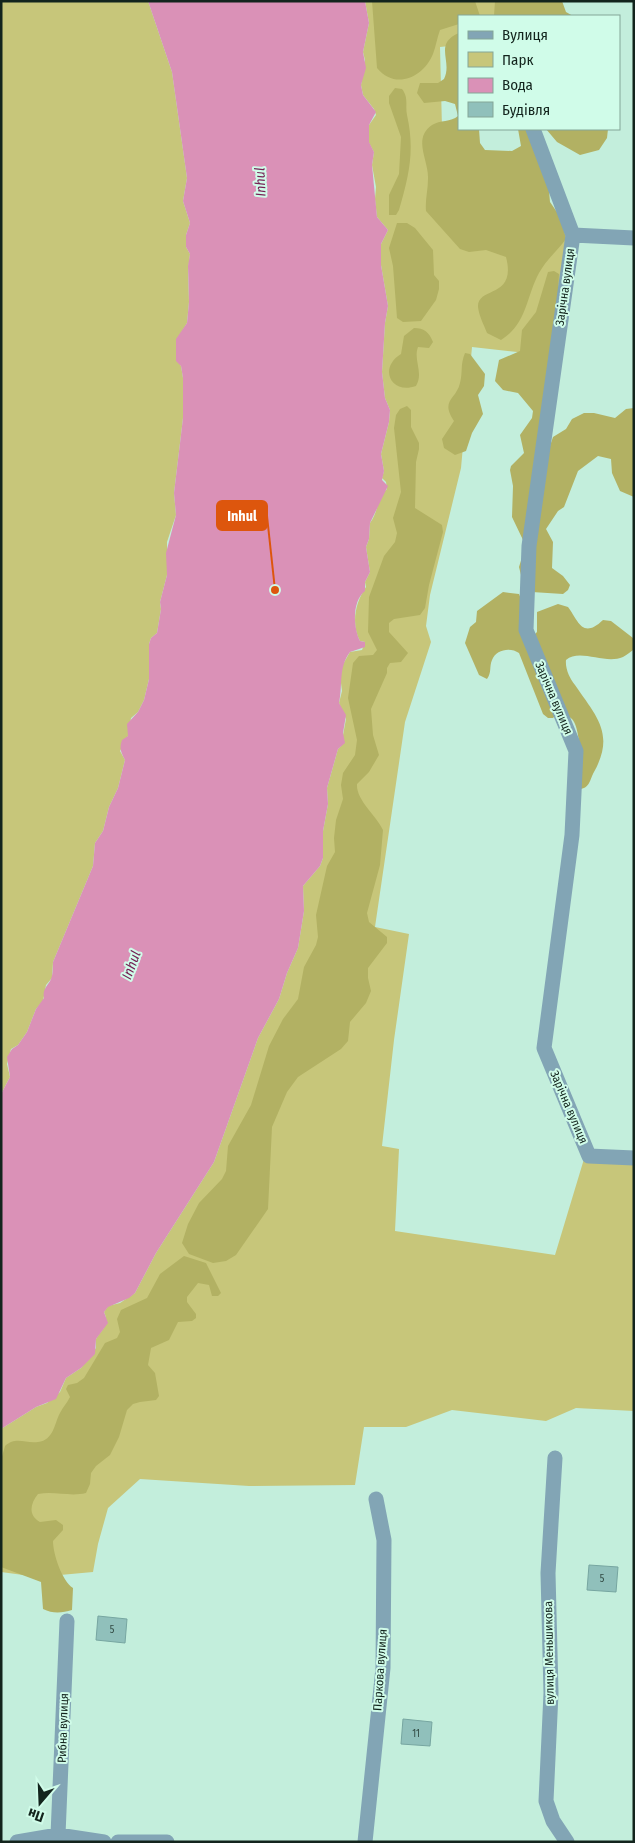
<svg xmlns="http://www.w3.org/2000/svg" width="635" height="1843" viewBox="0 0 635 1843" font-family="'Fira Sans Condensed',sans-serif">
<rect width="100%" height="100%" fill="#c3eedc"/>
<path fill="#c7c67a" d="M1 1H148L172 72 187 178 183 201 190 223 186 235V247L190 254 188 270 189 302 187 323 181 333 176 357 181 366 183 378V418L174 493 176 515 167 542V575L160 602 161 609 157 633 151 638 149 644V679L144 700 138 712 131 718 128 736 120 751 125 760 118 788 109 807 103 831 95 843 93 866 53 962 52 978 46 985 43 1001 36 1009 27 1032 18 1045 11 1049 7 1064 10 1077 1 1094Z
M365 1H534L535 16H459V45L440 47 444 210 576 231 554 356 472 347 461 468 430 595 426 626 431 642 405 722 375 927 409 934 394 1040 382 1146 399 1149 395 1231 555 1255 584 1159 634 1163V1411L576 1408 546 1421 452 1410 406 1427H364L355 1485 249 1486 140 1479 108 1508 98 1544 93 1572 38 1577 1 1572V1429L36 1407 47 1403 60 1392 66 1378 81 1368 96 1348V1339C102 1329 110 1325 104 1312L108 1306 120 1303 135 1293 156 1253 214 1162 258 1038 279 999 287 973 298 948 304 911 303 886 320 866 323 858V831L328 804 327 788 338 749 341 746 346 719 339 703 342 691 340 675 342 666 350 652 362 650 365 642 360 641C351 624 355 603 366 587L365 582 370 572 366 547 369 539 370 523C378 513 377 498 387 489L386 482 382 478 384 471 381 454 389 422 390 410 385 398 382 372 385 323 388 306 381 265V244L388 230 377 217 375 199 376 187 372 165 374 152 369 143V125L376 115 374 109 363 95 361 85 365 60 363 52 369 23Z"/>
<path fill="#b2b163" d="M372 1H475L480 16H459V24L440 30C437 38 436 46 433 54 423 78 395 90 377 68Z
M495 1H562L566 12 573 16H494Z
M459 33V129H479L480 143 485 150 512 151 521 146 518 129H536L548 179 550 202 561 218 566 239C558 250 546 260 539 273 526 297 527 324 501 340L487 333C484 325 479 316 478 307 477 286 517 299 506 257L486 250 469 252 460 249 426 211C425 200 428 190 428 179 429 160 412 139 432 125 440 120 451 122 458 116L455 104 445 101 424 103 417 93 420 83H438L444 79C453 61 433 44 459 33Z
M395 88 402 89C409 98 405 105 407 115 415 151 409 175 399 210L396 215H389V195L399 174 401 137 389 103V96Z
M546 129H608L607 138 599 150 580 155 557 142Z
M397 223H407L415 228 433 250 434 275 439 281V289L436 300 421 321 403 322 397 318 393 266 389 248Z
M554 271 559 274 549 449 553 437 566 429 572 419 584 413H594L615 418 626 409 634 408V497L620 491 612 473 611 459 598 456 578 471 564 507 558 511 546 529 553 542 552 568 563 576 570 585 568 590 563 594 532 592 522 579 519 567 524 551 523 540 512 517 513 486 510 470 511 466 524 453 520 435 532 418 533 411 518 393 503 390 495 381 499 360 520 351 522 330 536 312 548 272Z
M414 328C424 328 429 332 433 342L429 348 418 347C413 360 424 373 416 386 391 395 378 368 401 354L404 336Z
M465 353 470 354 485 374 484 386 478 395 483 414 472 433 466 451 455 455 444 448 442 439 454 421C440 400 456 400 460 383 463 372 460 365 465 353Z
M407 406 411 410V427L419 443V449L416 462 415 508 442 525 443 532 429 585 425 608 420 615 394 619 389 623V632L408 653 401 662 390 663 387 668V673L371 709 373 735 379 755 369 772 357 784C356 800 376 815 383 830L380 865 367 913 369 922 387 937V943L368 968V978L371 991 366 1003 350 1022 348 1041 341 1049 298 1077 287 1092 272 1127 268 1209 236 1255 226 1261 213 1263 189 1254 182 1243 188 1224 199 1203 222 1179 226 1171 228 1146 251 1105 269 1046 283 1019 298 999 304 967 316 945 318 937 316 915 327 866 335 852 334 838 336 820 343 799 341 785 343 773 355 755 357 740 348 698 353 663 359 656 373 655 377 650 368 632 369 597 384 556 395 542 397 533 393 518 401 492 394 428 396 415 400 409Z
M503 592 519 594 535 634 537 632V612L558 604 568 607C578 620 582 640 603 620L611 621 633 638V650C630 652 627 655 623 657 605 665 580 648 566 660 565 669 570 679 575 685 597 717 615 734 594 772 590 779 590 788 580 789 580 773 582 730 572 719 568 715 563 715 557 714L553 718H548L543 714 519 653C511 647 496 649 492 660 489 667 492 672 487 679L479 675 465 643 470 627 476 622 477 611Z
M184 1256 206 1263 221 1293 218 1296H212L209 1285 198 1283 187 1297V1302L196 1314V1318L192 1321 178 1322 169 1340 151 1348 148 1365 155 1373 159 1396 156 1400 140 1402 133 1404 127 1410 119 1437 110 1455 96 1466 91 1473 90 1484 86 1493C70 1497 55 1491 38 1494 30 1504 28 1515 40 1522L56 1520 63 1525V1530L53 1541C53 1554 62 1581 73 1588L72 1610C62 1613 53 1614 43 1609L41 1582 1 1567V1460L5 1446C16 1436 26 1444 38 1442 54 1440 54 1424 60 1413 63 1407 67 1403 70 1397L66 1389 68 1385 77 1383 84 1378 105 1343 117 1338 120 1332 117 1319 121 1310 147 1298 160 1274Z"/>
<path fill="#da91b7" d="M148 1H365L369 23 363 52 366 68 361 85 363 95 376 112 369 125V142L374 152 372 165 377 217 388 230 381 244V265L388 306 385 323 382 372 385 398 390 410 389 422 381 454 384 471 382 480 388 486 370 523 369 539 366 547 370 572 365 582V591C352 601 353 627 360 641L365 642V647L350 652C338 668 343 685 339 703L346 715 343 733 345 743 338 749 327 788 328 804 323 831V858L320 866 303 886 304 911 298 948 287 973 279 999 258 1038 214 1162 156 1253 135 1293 129 1298 108 1307 104 1312 108 1323 96 1339 95 1354 81 1368 66 1378 56 1399 36 1407 1 1429V1094L10 1077 7 1057 12 1049 18 1045 27 1032 36 1009 44 998C42 989 48 986 51 979 53 975 53 966 53 962L93 866 95 843 103 831 109 807 118 788 125 760C121 752 119 749 122 740L128 736 127 724 138 712 144 700 149 679V644L151 638 157 633 161 609 160 602 167 575 166 553 176 515 174 493 183 418V378L181 366 176 361V339L187 323 189 302 188 266 190 254 186 247V235L190 223 183 201 187 178 172 72Z"/>
<path fill="#90c0bb" stroke="#77a6a1" d="M589 1565 618 1567 616 1592 587 1590Z
M98 1616 127 1619 125 1643 96 1640Z
M403 1719 432 1722 430 1746 401 1744Z"/>
<g fill="none" stroke-linecap="round" stroke-linejoin="round">
<path stroke="#82a5b5" stroke-width="15" d="M533 129 573 235 634 238
M573 235 529 546 526 630 576 751 572 835 544 1048 589 1156 634 1158
M555 1458 548 1573 551 1693 546 1801 553 1821 567 1842
M58 1835 67 1621
M17 1842 58 1835 104 1842
M118 1842H167
M365 1842 383 1668 384 1540 376 1499"/>
</g>
<g text-anchor="middle" stroke-width="4" stroke-linejoin="round" paint-order="stroke">
<g font-size="10" fill="#324b44">
<text x="602" y="1582">5</text>
<text x="112" y="1633">5</text>
<text x="416" y="1737">11</text>
</g>
<g font-size="12" fill="#13241d" stroke="#d0fce9">
<text transform="translate(565 287) rotate(-82)" y="4">Зарічна вулиця</text>
<text transform="translate(554 698) rotate(67)" y="4">Зарічна вулиця</text>
<text transform="translate(569 1107) rotate(67)" y="4">Зарічна вулиця</text>
<text transform="translate(549 1653) rotate(-91)" y="4">вулиця Меньшикова</text>
<text transform="translate(380 1670) rotate(-86)" y="4">Паркова вулиця</text>
<text transform="translate(63 1728) rotate(-88)" y="4">Рибна вулиця</text>
</g>
<g font-size="14" font-style="italic" fill="#752054" stroke="#d0fce9">
<text transform="translate(260 182) rotate(-92)" y="5">Inhul</text>
<text transform="translate(131 965) rotate(-69)" y="5">Inhul</text>
</g>
</g>
<path fill="none" stroke="#dd560d" stroke-width="2" d="M275 590L267 516"/>
<circle fill="#dd560d" stroke="#d0fce9" stroke-width="2" cx="275" cy="590" r="5"/>
<rect fill="#dd560d" stroke="#dd560d" stroke-width="2" x="217" y="501" width="50" height="29" rx="5"/>
<g font-size="14" text-anchor="middle" font-weight="bold" fill="#fff">
<text x="242" y="521">Inhul</text>
</g>
<rect width="635" height="1843" fill="none" stroke="#13241d" stroke-width="5"/>
<rect x="458" y="15" width="162" height="115" fill="#d0fce9" stroke="#84a697"/>
<rect x="468" y="31" width="25" height="8" fill="#82a5b5" stroke="#84a697"/>
<text x="502" y="40" font-size="15" fill="#13241d">Вулиця</text>
<rect x="468" y="52" width="25" height="15" fill="#c7c67a" stroke="#84a697"/>
<text x="502" y="65" font-size="15" fill="#13241d">Парк</text>
<rect x="468" y="78" width="25" height="15" fill="#da91b7" stroke="#84a697"/>
<text x="502" y="90" font-size="15" fill="#13241d">Вода</text>
<rect x="468" y="102" width="25" height="15" fill="#90c0bb" stroke="#84a697"/>
<text x="502" y="115" font-size="15" fill="#13241d">Будівля</text>
<g transform="translate(40 1803) rotate(199)" stroke="#d0fce9" stroke-width="4" paint-order="stroke">
<path d="M0-4L9 19L0 12L-9 19Z" fill="#13241d"/>
<text y="-8" font-size="14" font-weight="bold" text-anchor="middle" fill="#13241d">Пн</text>
</g>
</svg>
